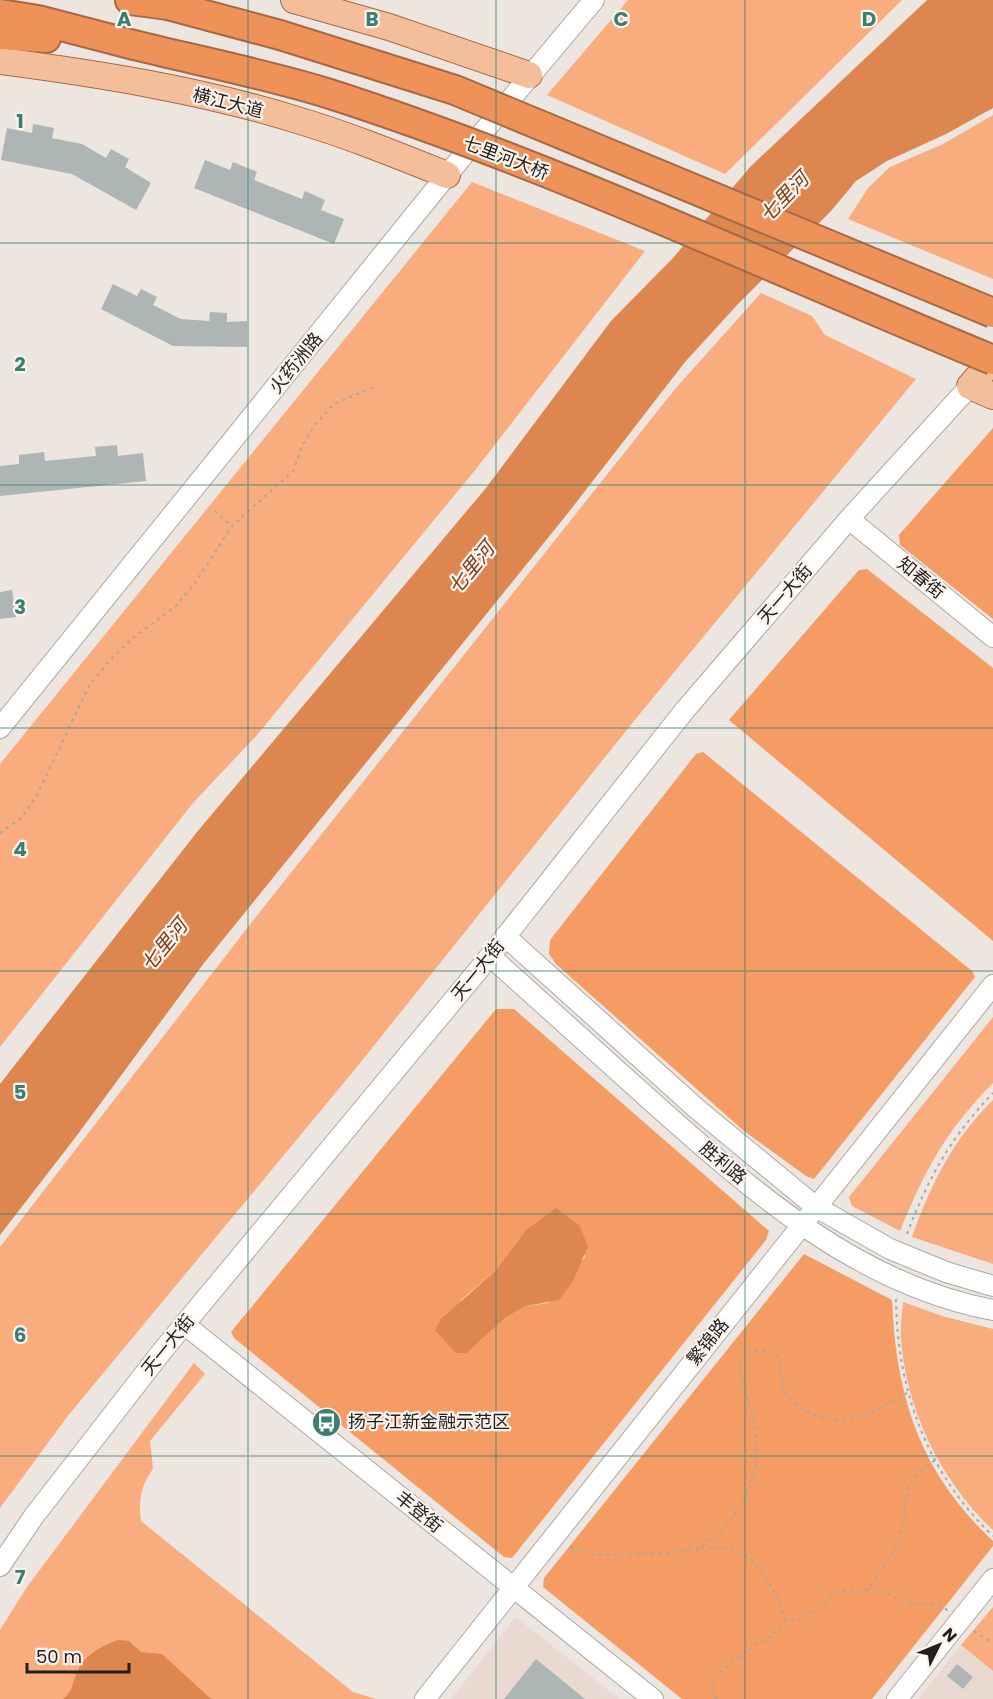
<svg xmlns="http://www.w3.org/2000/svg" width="993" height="1699" viewBox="0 0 993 1699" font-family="Poppins,'Noto Sans SC',sans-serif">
<rect width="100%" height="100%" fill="#ede5e0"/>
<path fill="#e9d9d0" d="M516 1617 619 1699H451Z
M961 1645 993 1671V1699H919Z"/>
<path fill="#f9ac7e" d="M628 0H902L725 174 547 95Z
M993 115V279L848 219 868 188 890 167 943 144Z
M472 182 645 251 476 469 257 735 193 803 0 1047V764Z
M761 293 812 316 825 335 916 379 638 716 356 1068 67 1417 0 1508V1247L259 913 675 389Z
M993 1017V1083C946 1130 925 1170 900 1231L852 1206 849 1197Z
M993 1100V1264L912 1237C930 1186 953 1139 993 1100Z
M903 1302 942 1316 993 1329V1530C941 1482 906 1409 901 1339 900 1327 902 1314 903 1302Z
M194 1363 205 1374 150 1441 153 1469C141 1485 138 1501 141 1521L353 1692 376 1699H0V1630L27 1587Z
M993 1607V1671L961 1645Z"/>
<path fill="#f59b64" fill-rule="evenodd" d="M993 428V619L900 545 899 535Z
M867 569 993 668V941L729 720 859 570Z
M703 752 972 971 975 977 814 1179 806 1176 744 1131 556 964 549 954 550 940 696 754Z
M496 1009H514L769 1231 766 1240 512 1558 504 1557 234 1338 231 1332ZM526 1230 586 1256 578 1265 573 1281 548 1303 526 1306 505 1318 467 1353 461 1300 495 1271Z
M804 1254 892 1300C896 1397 920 1473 993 1541V1546L872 1699H682L543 1587 544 1578Z"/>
<path fill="#de864f" d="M927 0H993V108L946 134 887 161 856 181 831 211 738 304 685 362 568 513 204 963 75 1138 0 1235V1084L197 832 486 488 611 321 673 258 751 166Z
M556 1208 579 1225 588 1246 573 1281 559 1300 526 1306 505 1318 467 1353H456L435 1330 441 1319 495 1271 526 1230Z
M118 1640 129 1641 141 1652 162 1654 211 1699H63C72 1692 72 1685 76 1675 83 1655 100 1647 118 1640Z"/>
<path fill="#adb6b4" d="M33 124 54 128 52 138 82 144 106 158 111 149 129 159 125 167 151 183 136 210 72 174 1 160 7 128 32 133Z
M205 160 230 170 233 162 257 172 254 180 302 199 305 191 325 200 321 210 344 219 334 244 194 188Z
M113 284 137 296 141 289 157 297 153 305 181 319 209 321 210 312 227 313V322L247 321V347L173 346 101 309Z
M117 445 118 456 143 453 146 481 0 496V466L19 464V455L44 452 45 461 96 456 95 447Z
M12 590 16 617 0 619V592Z
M536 1659 585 1699H504Z
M957 1664 973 1677 963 1689 947 1676Z"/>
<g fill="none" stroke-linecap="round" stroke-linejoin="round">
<defs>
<path id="minor" d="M849 519 993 637
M0 728 447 175 594 0
M505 936 697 1109 816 1207 890 1249 946 1272 993 1286
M490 956C547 1007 603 1058 659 1108 757 1195 860 1285 993 1310
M184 1324 653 1699
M0 1566 34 1516 163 1350 490 956 685 710 849 519 970 386
M425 1699 993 985
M897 1699 993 1579"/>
<path id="major" d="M294 0 389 27 529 75
M0 61C99 74 201 90 297 120 348 135 397 155 447 175
M993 360 970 386 993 396"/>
<path id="highway" d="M130 0 168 5
M0 14 38 20 134 45
M0 35 46 38"/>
</defs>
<use href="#minor" stroke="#afa7a3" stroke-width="22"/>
<use href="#major" stroke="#a66944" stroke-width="28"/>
<use href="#highway" stroke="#a66944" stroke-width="32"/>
<path stroke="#aca6a1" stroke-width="2" stroke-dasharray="3 4.5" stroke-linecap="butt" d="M215 511 232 526
M0 833 21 818 36 797 90 684 113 657 134 637 175 607 195 583 232 526 294 470 301 448 314 426 334 404 376 386
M907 1234C928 1178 951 1137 993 1093
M896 1299C897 1390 927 1473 993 1536
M570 1547 596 1555 671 1553 701 1548 729 1523 749 1491 755 1469 757 1444 753 1418 739 1367 745 1354C757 1350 765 1348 777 1354 782 1367 780 1381 787 1394 790 1401 801 1408 808 1412 843 1430 876 1412 907 1393
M701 1548C712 1548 724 1547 734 1550 762 1559 776 1595 786 1620
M866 1590C883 1589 892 1596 907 1602 921 1607 936 1599 948 1611
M974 1631 993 1643
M716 1699 712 1684 715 1676 757 1643 768 1639 786 1620C810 1621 818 1605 837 1594 845 1589 856 1590 866 1590L870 1586C881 1570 896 1552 901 1533 912 1492 894 1492 935 1460"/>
<use href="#minor" stroke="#fff" stroke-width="20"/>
<use href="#major" stroke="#f5be9b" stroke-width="26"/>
<use href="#highway" stroke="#ee9259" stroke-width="28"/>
<defs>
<path id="highway-bridge" d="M168 5 280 35 455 90 993 313
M134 45C199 61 266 74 330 94 557 167 773 270 993 360"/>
</defs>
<use href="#highway-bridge" stroke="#a66944" stroke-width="32" stroke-linecap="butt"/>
<use href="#highway-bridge" stroke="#ee9259" stroke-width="28"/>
</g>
<path fill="none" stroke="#3b7f72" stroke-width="1.5" stroke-opacity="0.55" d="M248 0V1699M496 0V1699M745 0V1699M0 243H993M0 485H993M0 728H993M0 971H993M0 1214H993M0 1456H993"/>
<defs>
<symbol id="bus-disc" viewBox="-11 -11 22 22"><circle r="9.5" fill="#3b7f72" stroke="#faf2ed"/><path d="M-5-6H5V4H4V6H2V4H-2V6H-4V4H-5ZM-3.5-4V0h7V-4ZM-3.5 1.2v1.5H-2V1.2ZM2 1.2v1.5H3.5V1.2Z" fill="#fff"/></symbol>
</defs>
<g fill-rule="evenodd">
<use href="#bus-disc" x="310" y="1406" width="33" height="33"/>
</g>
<g text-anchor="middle" stroke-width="4.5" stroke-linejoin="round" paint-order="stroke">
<g font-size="18" fill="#211e1c" stroke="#faf2ed">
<text transform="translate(228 103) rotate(14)" y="6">横江大道</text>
<text transform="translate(506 158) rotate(21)" y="6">七里河大桥</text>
<text transform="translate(296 363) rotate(-51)" y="6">火药洲路</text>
<text transform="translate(921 578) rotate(39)" y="6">知春街</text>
<text transform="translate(785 594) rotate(-49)" y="6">天一大街</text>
<text transform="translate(478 970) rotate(-51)" y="6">天一大街</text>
<text transform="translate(723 1163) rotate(40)" y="6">胜利路</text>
<text transform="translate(708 1342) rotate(-51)" y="6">繁锦路</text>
<text transform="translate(168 1345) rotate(-51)" y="6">天一大街</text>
<text transform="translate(419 1512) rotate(39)" y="6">丰登街</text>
</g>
<g font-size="18" fill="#211e1c" stroke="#faf2ed" text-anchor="start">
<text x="348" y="1428">扬子江新金融示范区</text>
</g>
<g font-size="20" font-style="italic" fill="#7a4019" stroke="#faf2ed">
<text transform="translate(784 197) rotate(-46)" y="7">七里河</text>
<text transform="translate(471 568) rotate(-51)" y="7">七里河</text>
<text transform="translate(164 945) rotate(-51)" y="7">七里河</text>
</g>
</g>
<g font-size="20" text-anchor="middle" font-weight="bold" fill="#3b7f72" stroke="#faf2ed" stroke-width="4.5" stroke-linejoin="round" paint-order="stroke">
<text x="124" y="26">A</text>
<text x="372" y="26">B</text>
<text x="621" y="26">C</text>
<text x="869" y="26">D</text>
<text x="20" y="128">1</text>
<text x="20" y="371">2</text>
<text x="20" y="614">3</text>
<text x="20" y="856">4</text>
<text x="20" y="1099">5</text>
<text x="20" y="1342">6</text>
<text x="20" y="1584">7</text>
</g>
<g transform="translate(939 1645) rotate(47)" stroke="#faf2ed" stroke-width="4.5" paint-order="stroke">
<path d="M0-4.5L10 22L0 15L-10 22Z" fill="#211e1c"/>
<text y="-9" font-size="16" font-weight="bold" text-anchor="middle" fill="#211e1c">N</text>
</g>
<path d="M27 1663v9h102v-9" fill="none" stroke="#211e1c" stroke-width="3"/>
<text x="36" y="1663" font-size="18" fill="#211e1c" stroke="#faf2ed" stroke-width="4.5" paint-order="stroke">50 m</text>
</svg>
